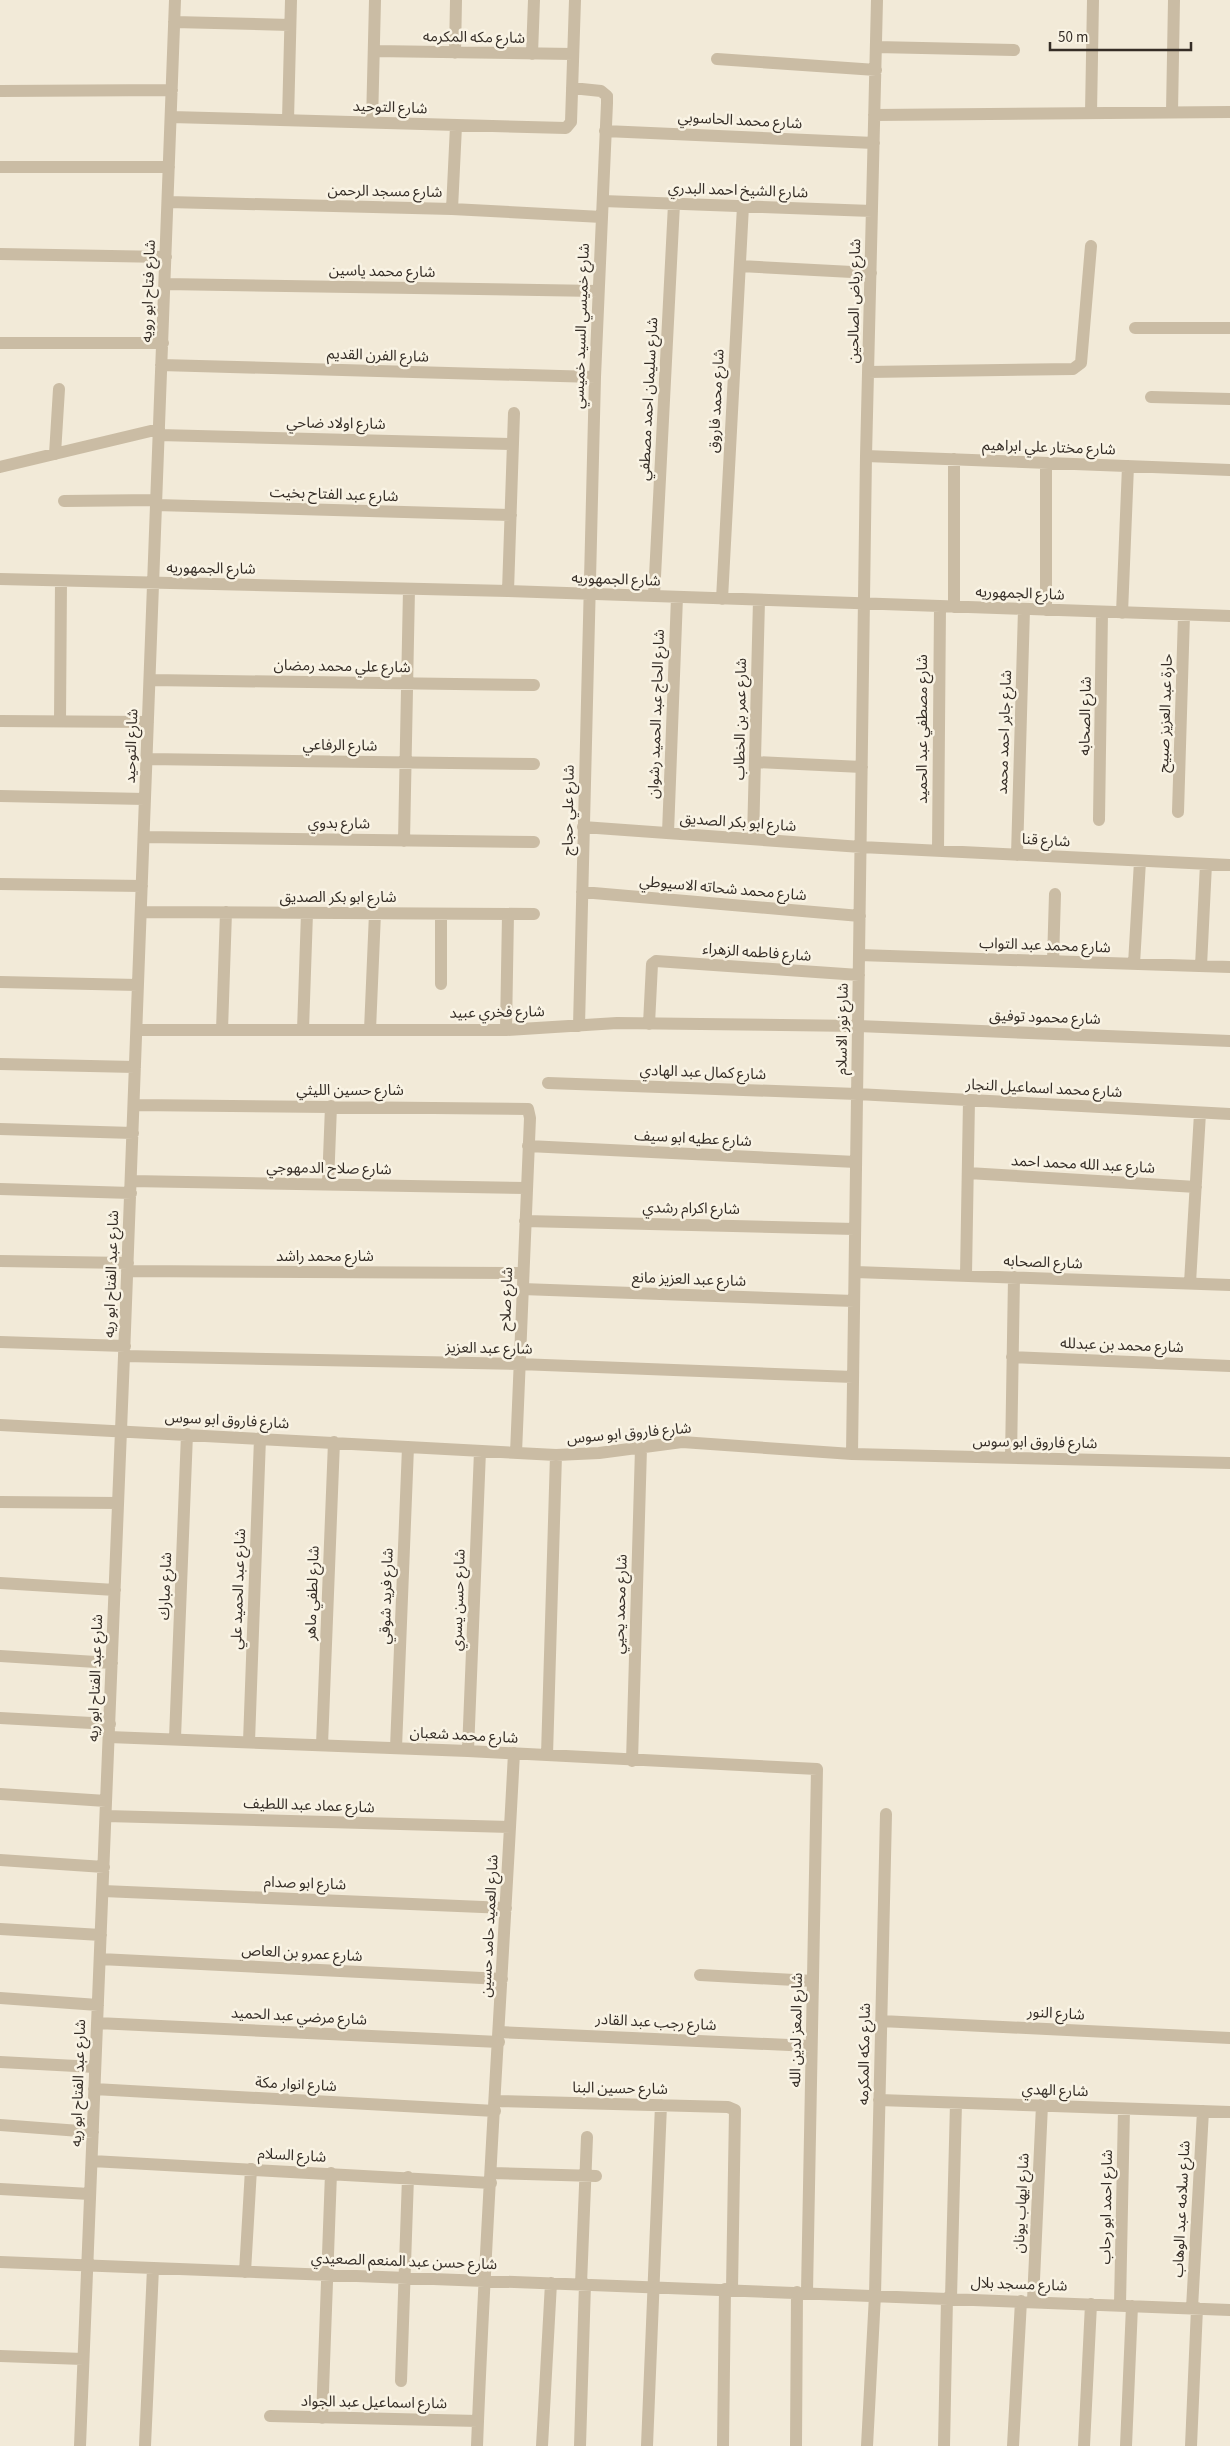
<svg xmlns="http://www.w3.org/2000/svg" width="1230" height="2446" viewBox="0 0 1230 2446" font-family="'Source Sans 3','Noto Sans Arabic',sans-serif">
<rect width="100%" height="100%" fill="#f2ead8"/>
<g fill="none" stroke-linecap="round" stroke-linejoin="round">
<path stroke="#cabca4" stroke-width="12" d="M174 22 290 25
M876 47 1014 50
M374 51 573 54
M455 53 456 0
M532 54 534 0
M717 59 876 70
M572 88 601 91 607 96V103L595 377 579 1026
M0 91 172 90
M1172 112 1174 0
M1091 113 1093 0
M874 115 1230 112
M171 117 566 128 571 122 575 0
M288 120 291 0
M372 123 375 0
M605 131 874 143
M0 167H169
M603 201 872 211
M168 202 452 209 602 217
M452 209 456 126
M0 254 166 257
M740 266 871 273
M165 284 598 291
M1135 328H1230
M0 343H163
M161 365 595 377
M868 372 1073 369 1081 363 1091 246
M1151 397 1230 399
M159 435 513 444
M55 454 59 389
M866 456 1230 470
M954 459V607
M1046 463V610
M0 467 159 429
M64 501 156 500
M156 505 511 515
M0 579 508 591 1230 616
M508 591 514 413
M654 596 674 204
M722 599 743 206
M1122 613 1128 466
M150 680 534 685
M0 721 148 722
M60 721 61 581
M147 759 534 764
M755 762 862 767
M0 796 145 799
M1178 812 1184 615
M1099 820 1102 612
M583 827 861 847 1230 865
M668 833 677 597
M144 837 534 842
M753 839 759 600
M404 841 409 589
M938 851 940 606
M1017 855 1024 609
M0 884 142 886
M582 892 860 916
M141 912 534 914
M859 955 1230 967
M1053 961 1055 894
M1134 964 1140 861
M1201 966 1206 864
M0 982 138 985
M441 984V914
M649 1024 652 964 656 961 859 975
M137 1030H506L617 1023 858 1026 1230 1041
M222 1030 226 912
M303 1030 307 913
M370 1030 375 913
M506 1030 508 914
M0 1064 135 1067
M548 1083 857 1094 1230 1114
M134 1105 528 1109 530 1118 516 1453
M0 1129 133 1133
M528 1146 856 1162
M968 1173 1196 1187
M131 1181 526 1188
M328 1184 331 1106
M0 1189 131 1193
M525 1221 855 1229
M0 1261 128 1263
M127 1271 523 1273
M855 1272 1230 1285
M966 1275 969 1100
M1190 1283 1200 1113
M522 1289 854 1301
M0 1342 125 1346
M124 1356 519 1364 853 1377
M1012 1357 1230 1366
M0 1425 556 1455 599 1453 682 1442 852 1454 1230 1463
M852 1454 866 456 877 0
M1011 1458 1014 1277
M0 1502 118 1503
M0 1583 115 1590
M0 1656 112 1663
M0 1718 110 1724
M109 1737 468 1751 817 1769 807 2292
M175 1738 187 1434
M249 1742 260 1438
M322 1745 334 1442
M396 1748 408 1447
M468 1751 480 1451
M547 1755 556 1455
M632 1761 641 1448
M0 1794 106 1801
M106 1816 510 1827
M0 1860 104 1867
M103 1891 506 1908
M0 1929 101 1935
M100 1959 502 1979
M700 1975 813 1981
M0 1998 98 2005
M881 2021 1230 2038
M97 2023 499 2042
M499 2032 811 2046
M0 2062 95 2067
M94 2089 495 2111
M879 2100 1230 2112
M496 2101 728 2107 735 2110 732 2289
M0 2125 93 2132
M92 2161 491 2183
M492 2173 596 2176
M0 2189 90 2194
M0 2262 1230 2310
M245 2272 251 2169
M581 2284 587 2137
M951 2298 956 2103
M1033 2301 1042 2105
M1120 2305 1124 2109
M1192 2308 1203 2111
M0 2356 83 2359
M401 2381 408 2177
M270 2416 478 2421
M322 2418 331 2173
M80 2446 124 1356 175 0
M145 2446 153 2268
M477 2446C486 2215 502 1984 514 1753
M542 2446 551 2283
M580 2446 585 2284
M647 2446 661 2105
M723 2446 725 2289
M796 2446 797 2292
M867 2446 875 2295 886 1814
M944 2446 947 2298
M1013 2446 1021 2301
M1084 2446 1091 2304
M1126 2446 1132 2306
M1191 2446 1197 2308"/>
</g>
<g text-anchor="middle" stroke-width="5" stroke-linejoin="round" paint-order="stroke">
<g font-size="15" fill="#352d26" stroke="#f9f3e4">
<text transform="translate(474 37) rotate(1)" y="5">شارع مكه المكرمه</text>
<text transform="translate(390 107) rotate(2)" y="5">شارع التوحيد</text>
<text transform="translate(740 120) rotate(3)" y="5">شارع محمد الحاسوبي</text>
<text transform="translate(738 190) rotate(2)" y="5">شارع الشيخ احمد البدري</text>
<text transform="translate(385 191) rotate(1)" y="5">شارع مسجد الرحمن</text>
<text transform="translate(382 271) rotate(1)" y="5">شارع محمد ياسين</text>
<text transform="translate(148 291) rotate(-88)" y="5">شارع فتاح ابو رويه</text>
<text transform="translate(854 301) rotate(-89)" y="5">شارع رياض الصالحين</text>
<text transform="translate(581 326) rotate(-88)" y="5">شارع خميسي السيد خميسي</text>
<text transform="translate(378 355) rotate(2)" y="5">شارع الفرن القديم</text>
<text transform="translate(648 399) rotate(-87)" y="5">شارع سليمان احمد مصطفي</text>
<text transform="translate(716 401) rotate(-87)" y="5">شارع محمد فاروق</text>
<text transform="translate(336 423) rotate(1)" y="5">شارع اولاد ضاحي</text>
<text transform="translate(1049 447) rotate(2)" y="5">شارع مختار علي ابراهيم</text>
<text transform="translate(334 494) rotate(2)" y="5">شارع عبد الفتاح بخيت</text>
<text transform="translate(211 568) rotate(1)" y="5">شارع الجمهوريه</text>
<text transform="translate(616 579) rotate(2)" y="5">شارع الجمهوريه</text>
<text transform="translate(1020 593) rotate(2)" y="5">شارع الجمهوريه</text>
<text transform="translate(342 666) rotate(1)" y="5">شارع علي محمد رمضان</text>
<text transform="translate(1165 713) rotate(-88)" y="5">حارة عبد العزيز صبيح</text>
<text transform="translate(656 714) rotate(-88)" y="5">شارع الحاج عبد الحميد رشوان</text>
<text transform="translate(1085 716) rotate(-89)" y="5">شارع الصحابه</text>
<text transform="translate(740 719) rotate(-89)" y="5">شارع عمر بن الخطاب</text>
<text transform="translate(922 729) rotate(-90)" y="5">شارع مصطفي عبد الحميد</text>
<text transform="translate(1004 732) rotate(-88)" y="5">شارع جابر احمد محمد</text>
<text transform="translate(340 745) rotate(1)" y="5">شارع الرفاعي</text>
<text transform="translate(131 746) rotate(-88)" y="5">شارع التوحيد</text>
<text transform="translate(568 810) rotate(-89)" y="5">شارع علي حجاج</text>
<text transform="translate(738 822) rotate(4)" y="5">شارع ابو بكر الصديق</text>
<text transform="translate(339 823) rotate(1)" y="5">شارع بدوي</text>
<text transform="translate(1046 840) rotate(3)" y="5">شارع قنا</text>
<text transform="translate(723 888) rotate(5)" y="5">شارع محمد شحاته الاسيوطي</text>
<text x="338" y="902">شارع ابو بكر الصديق</text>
<text transform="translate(1045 945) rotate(2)" y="5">شارع محمد عبد التواب</text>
<text transform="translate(757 952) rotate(4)" y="5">شارع فاطمه الزهراء</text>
<text transform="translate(497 1012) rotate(-1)" y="5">شارع فخري عبيد</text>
<text transform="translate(1045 1017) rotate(2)" y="5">شارع محمود توفيق</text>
<text transform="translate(842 1029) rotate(-89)" y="5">شارع نور الاسلام</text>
<text transform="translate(703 1072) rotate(2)" y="5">شارع كمال عبد الهادي</text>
<text transform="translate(1044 1088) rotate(3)" y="5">شارع محمد اسماعيل النجار</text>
<text x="350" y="1095">شارع حسين الليثي</text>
<text transform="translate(693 1138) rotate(3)" y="5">شارع عطيه ابو سيف</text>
<text transform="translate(1083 1164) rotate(3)" y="5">شارع عبد الله محمد احمد</text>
<text transform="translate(329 1168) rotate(1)" y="5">شارع صلاح الدمهوجي</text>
<text transform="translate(691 1208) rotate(1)" y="5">شارع اكرام رشدي</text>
<text x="325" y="1261">شارع محمد راشد</text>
<text transform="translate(1043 1262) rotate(2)" y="5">شارع الصحابه</text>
<text transform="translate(111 1274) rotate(-88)" y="5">شارع عبد الفتاح ابو ريه</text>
<text transform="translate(689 1279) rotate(2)" y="5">شارع عبد العزيز مانع</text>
<text transform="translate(506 1299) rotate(-88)" y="5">شارع صلاح</text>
<text transform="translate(1122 1345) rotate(2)" y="5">شارع محمد بن عبدلله</text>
<text transform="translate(489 1348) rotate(1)" y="5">شارع عبد العزيز</text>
<text transform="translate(227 1420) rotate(3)" y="5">شارع فاروق ابو سوس</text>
<text transform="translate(629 1433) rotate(-5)" y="5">شارع فاروق ابو سوس</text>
<text transform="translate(1035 1442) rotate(1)" y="5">شارع فاروق ابو سوس</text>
<text transform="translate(165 1586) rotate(-88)" y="5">شارع مبارك</text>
<text transform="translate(238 1589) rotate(-88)" y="5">شارع عبد الحميد علي</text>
<text transform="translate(312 1593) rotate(-88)" y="5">شارع لطفي ماهر</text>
<text transform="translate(386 1596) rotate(-88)" y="5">شارع فريد شوقي</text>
<text transform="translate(458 1600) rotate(-88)" y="5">شارع حسن يسري</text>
<text transform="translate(620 1604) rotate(-88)" y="5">شارع محمد يحيي</text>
<text transform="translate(95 1678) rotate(-88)" y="5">شارع عبد الفتاح ابو ريه</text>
<text transform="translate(464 1735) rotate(3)" y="5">شارع محمد شعبان</text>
<text transform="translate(309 1805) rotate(2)" y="5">شارع عماد عبد اللطيف</text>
<text transform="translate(305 1883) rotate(2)" y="5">شارع ابو صدام</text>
<text transform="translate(489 1926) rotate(-87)" y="5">شارع العميد حامد حسين</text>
<text transform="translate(302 1953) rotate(3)" y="5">شارع عمرو بن العاص</text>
<text transform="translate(1056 2013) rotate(3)" y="5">شارع النور</text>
<text transform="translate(299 2016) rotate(3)" y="5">شارع مرضي عبد الحميد</text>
<text transform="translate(656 2022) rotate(3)" y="5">شارع رجب عبد القادر</text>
<text transform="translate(796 2030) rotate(-89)" y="5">شارع المعز لدين الله</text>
<text transform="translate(864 2054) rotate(-89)" y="5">شارع مكه المكرمه</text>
<text transform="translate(78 2083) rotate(-88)" y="5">شارع عبد الفتاح ابو ريه</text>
<text transform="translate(296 2084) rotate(3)" y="5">شارع انوار مكة</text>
<text transform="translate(620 2088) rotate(1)" y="5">شارع حسين البنا</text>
<text transform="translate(1055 2090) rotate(2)" y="5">شارع الهدي</text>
<text transform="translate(292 2155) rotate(3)" y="5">شارع السلام</text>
<text transform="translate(1021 2203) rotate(-87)" y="5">شارع ايهاب يونان</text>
<text transform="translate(1106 2207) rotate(-89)" y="5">شارع احمد ابو رحاب</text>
<text transform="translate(1181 2209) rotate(-87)" y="5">شارع سلامه عبد الوهاب</text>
<text transform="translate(404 2261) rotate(2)" y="5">شارع حسن عبد المنعم الصعيدي</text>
<text transform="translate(1019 2284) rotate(2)" y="5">شارع مسجد بلال</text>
<text transform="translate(374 2402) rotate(1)" y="5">شارع اسماعيل عبد الجواد</text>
</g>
</g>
<path d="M1050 42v8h141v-8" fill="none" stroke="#352d26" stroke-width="2.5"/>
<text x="1058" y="42" font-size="15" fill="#352d26" stroke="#f9f3e4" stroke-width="4" paint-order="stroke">50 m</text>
</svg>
